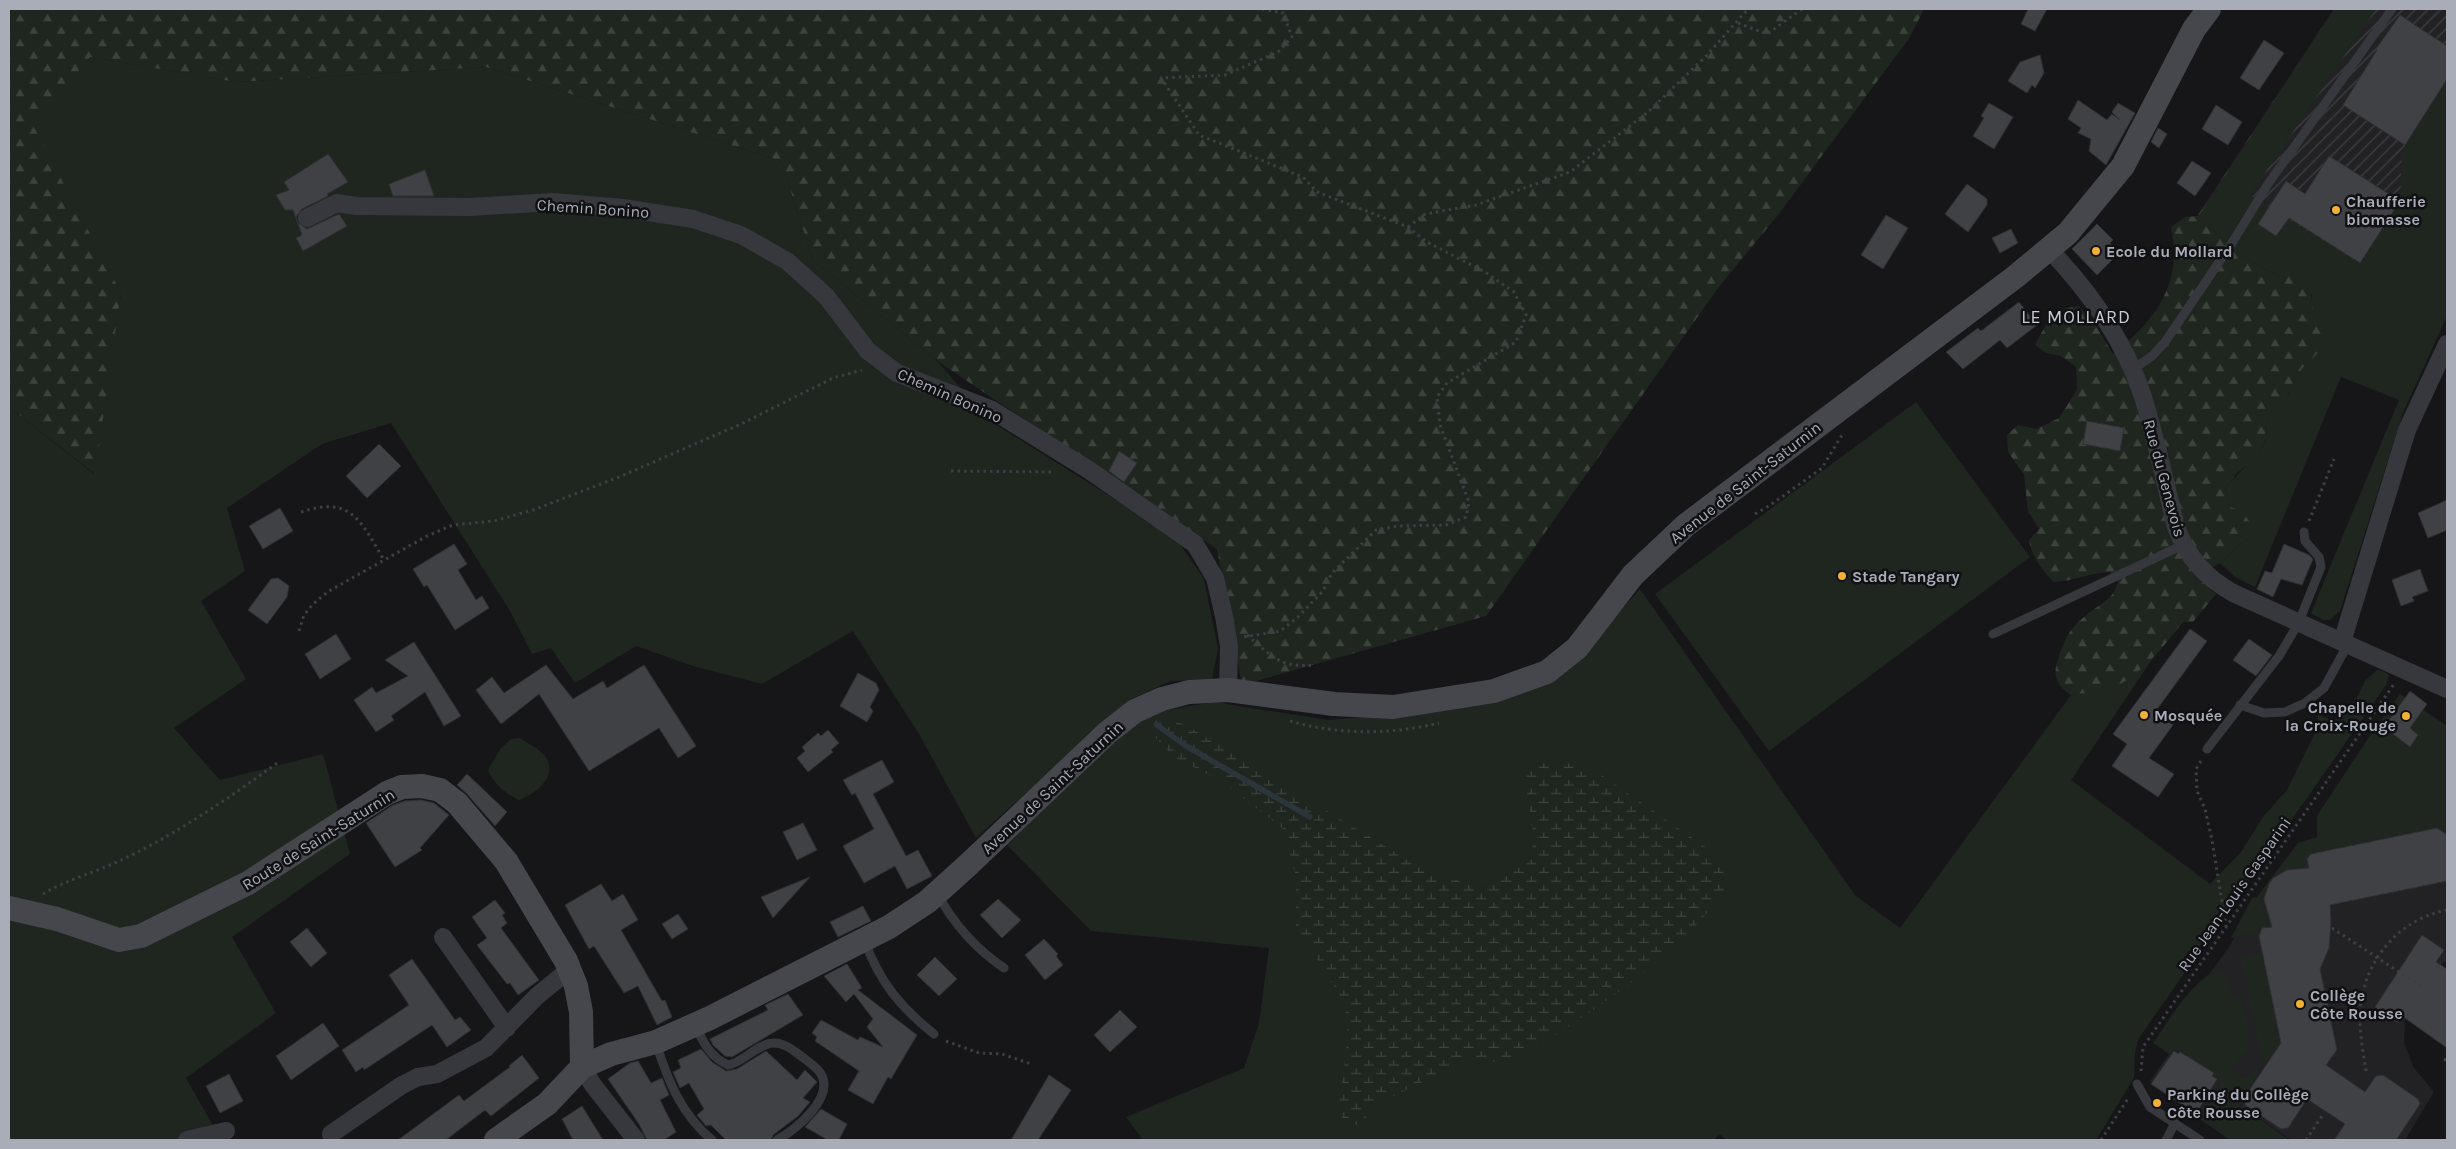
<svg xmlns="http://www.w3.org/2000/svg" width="2456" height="1149" viewBox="0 0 2456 1149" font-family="Karla,sans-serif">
<defs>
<pattern id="industrial-furrows" width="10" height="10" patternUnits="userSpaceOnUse" patternTransform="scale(1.25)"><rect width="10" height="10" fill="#222225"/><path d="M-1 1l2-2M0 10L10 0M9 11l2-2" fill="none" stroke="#3f3f43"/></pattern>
<pattern id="forest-firs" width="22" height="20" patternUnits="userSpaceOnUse" patternTransform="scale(1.25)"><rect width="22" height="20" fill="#1e261f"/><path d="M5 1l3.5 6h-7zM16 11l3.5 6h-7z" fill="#3c433d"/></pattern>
<pattern id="wetland-marsh" width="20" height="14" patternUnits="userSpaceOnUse" patternTransform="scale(1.25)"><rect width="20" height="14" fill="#1e261f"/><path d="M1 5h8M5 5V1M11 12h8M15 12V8" fill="none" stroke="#3c433d"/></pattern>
</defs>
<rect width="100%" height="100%" fill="#161618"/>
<path fill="#222225" d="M2447 811V961L2441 964 2405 1020 2404 1043 2414 1068 2434 1092 2405 1140H2291L2216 1089 2199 1115 2150 1081 2169 1054 2154 1042 2198 983 2209 974 2229 947 2257 897 2298 843 2317 837V816Z"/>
<path fill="url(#industrial-furrows)" d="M2334 9H2447V137L2360 326 2225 238 2198 215Z"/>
<path fill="#1e261f" d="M2334 9H2376L2250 195 2360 264 2400 200 2402 151 2447 76V316L2403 413 2340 611 2330 620H2323L2311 613 2399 400 2341 377 2255 587 2235 577 2220 563 2249 537 2229 507 2225 489C2234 476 2266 450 2267 436 2267 431 2266 425 2266 420L2281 408 2289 395 2291 385 2303 365 2313 358 2315 312 2310 304 2312 295 2299 275 2280 277 2236 253 2199 216Z
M90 57 236 82 486 67 781 161 813 260 936 360 990 421 1175 537 1204 579 1218 649 1212 680 1171 681 1129 700 976 838 919 734 853 631 762 684 693 666 636 646 575 683 551 648 532 654 510 611 391 423 322 444 227 508 245 571 201 601 246 679 174 728 220 780 323 754 350 854 232 937 276 1013 186 1078 221 1140H9V407L94 474 121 293 33 127Z
M1916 402 2030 557 1769 751 1655 594Z
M1640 589 1855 895 1900 928 2071 695 2104 690 2126 679 2153 658 2071 780 2210 884 2241 852 2263 817 2287 790 2316 731 2318 714 2334 721 2353 705 2365 681 2377 670 2383 671 2389 675 2386 685 2139 1038 2135 1052 2134 1078 2096 1140H1727L1719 1134 1714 1140H1143L1126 1117 1244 1068 1259 1023 1269 948 1091 931 1007 845 1129 725 1167 710 1214 702 1328 720 1396 714 1482 700 1599 635Z
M2400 694 2447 726V838L2433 828 2308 854 2307 870C2281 861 2274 879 2260 898L2266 918 2270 925 2255 933 2231 938 2252 898 2257 897 2298 843 2317 837V816L2371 734Z
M519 738C528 743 539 749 545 756 559 776 536 794 519 800 507 795 493 783 488 770L501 748 511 739Z
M2262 952 2283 1060 2268 1058 2263 1066 2240 957Z
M2223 971C2229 980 2228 987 2236 997L2240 996C2243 1009 2254 1040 2247 1051 2242 1060 2238 1057 2234 1070L2240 1076 2246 1077 2257 1069 2262 1068 2240 1102 2219 1087 2220 1079 2174 1048 2171 1055 2153 1043C2172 1017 2190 979 2223 971Z
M2215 1088 2288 1139 2287 1140H2230L2198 1118Z"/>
<path fill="url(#forest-firs)" d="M9 9H1924L1910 37 1778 215 1718 288 1486 616 1242 685 1217 549 936 360 813 260 781 161 486 67 236 82 90 57 34 127 121 293 95 474 9 407Z
M2199 216 2236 253 2280 277 2299 275C2310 283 2313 290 2310 304 2321 320 2329 340 2314 357 2307 364 2301 368 2296 377 2290 387 2289 399 2281 408 2277 413 2271 416 2266 420L2267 438 2262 447 2254 459 2236 474 2225 489 2229 507C2242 509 2248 517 2253 530L2249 537 2220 563 2199 575V579L2216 594 2193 622H2183C2162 648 2137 682 2103 691 2093 693 2082 693 2071 695 2057 686 2052 676 2058 659 2063 642 2069 629 2084 617 2098 604 2113 602 2118 582L2110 572C2091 573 2073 581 2054 582 2042 571 2032 556 2029 540L2039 529 2028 511 2024 475 2008 452 2007 435 2018 425 2036 429 2059 418 2077 390 2076 367 2061 356 2046 353 2035 345C2046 324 2055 308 2079 306L2097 328 2113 354C2156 320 2183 284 2171 227L2185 217Z"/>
<path fill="url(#wetland-marsh)" d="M1163 716 1185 725 1224 748 1409 861 1469 885 1503 878 1532 859 1533 835 1524 771 1531 763H1567L1600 774 1707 848 1722 867 1727 888C1672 964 1588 1014 1510 1064L1472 1058 1371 1107 1362 1125 1344 1124 1339 1107 1348 1035 1344 1002 1296 926V876L1282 828 1221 781 1174 757 1152 734 1154 722Z"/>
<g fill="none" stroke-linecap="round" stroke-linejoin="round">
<path stroke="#2c353c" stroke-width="5.5" d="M1157 725 1186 746 1310 817"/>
</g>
<path fill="#404145" stroke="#303034" d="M2028 9H2047L2035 31 2021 24Z
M2400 15 2447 46V79L2405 145 2343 105 2377 50 2376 49Z
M2264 40 2284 53 2259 90 2240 78Z
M2040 55 2044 73 2035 88 2032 85 2027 93 2008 81 2020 62Z
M2078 100 2107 120 2112 114 2120 120 2112 112 2118 103 2135 113 2106 165 2089 151 2091 139 2078 133 2081 128 2068 119Z
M1989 103 2013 117 1994 149 1973 136 1984 118 1981 116Z
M2216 105 2242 122 2228 145 2202 129Z
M2158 128 2167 134 2159 148 2151 142Z
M328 154 348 182 327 194 328 196 302 209 296 217 297 222 307 229 339 214 347 226 303 251 296 238 302 235 293 210H285L276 195 289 190 284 182Z
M2329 156 2400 201 2360 263 2289 218 2276 236 2258 224 2286 181 2305 194Z
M2192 161 2211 173 2195 196 2177 183Z
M425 170 434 196H393L389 184Z
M1967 184 1987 199V205L1968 232 1945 214Z
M1886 215 1908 228 1883 269 1861 255Z
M2097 224 2113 240 2110 243 2120 252 2097 275 2072 249Z
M2011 229 2018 243 2000 253 1992 238Z
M2019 302 2037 325 2007 348 2000 340 1963 369 1946 352 1978 328 1981 331Z
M2087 421 2124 428 2120 451 2083 444Z
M379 444 401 466 367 498 346 476Z
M1119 451 1137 463 1124 482 1109 471Z
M2447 500V530L2428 538 2418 513Z
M280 508 293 531 263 549 249 526Z
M454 544 467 564 458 570 476 600 482 596 489 608 455 630 427 585 424 587 413 569Z
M2284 544 2309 555 2313 559 2302 585 2281 579 2273 597 2257 589 2265 571 2272 573Z
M2420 569 2428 591 2412 597 2414 601 2401 606 2392 580Z
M278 578 289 586 287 597 267 624 248 610 271 579Z
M2190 629 2207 641 2155 712 2173 725 2149 758 2174 774 2158 797 2112 766 2127 744 2113 734Z
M336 634 351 659 320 679 305 654Z
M2249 639 2272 655 2256 676 2233 660Z
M414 642 461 716 444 726 425 692 391 716 394 720 376 732 354 700 372 687 376 693 408 676 385 660Z
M546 665 573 699 603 681 607 688 644 665 696 746 678 758 659 728 589 771 539 694 501 724 476 690 492 677 504 693Z
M858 673 876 683 879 690 870 707 873 711 867 722 840 706Z
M2410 691 2427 704 2410 728 2418 735 2410 747 2384 727Z
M828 730 839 743 831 750 833 752 808 772 797 758 805 751 802 747 818 733 821 736Z
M882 760 894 782 873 794 906 856 918 850 932 876 907 889 895 866 864 883 843 846 874 829 855 793 852 795 843 780Z
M467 774 507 812 495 826 467 794 457 785Z
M421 800 434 803 449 815 420 848 422 850 395 867 366 823 393 805 405 801Z
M803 823 817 850 797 860 783 832Z
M2437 828 2447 835V881L2330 905 2331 922 2329 948 2320 969 2337 1050 2326 1065 2365 1092 2376 1076 2383 1075 2418 1099 2420 1104 2396 1140H2334L2345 1124 2307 1099 2288 1128 2281 1129 2245 1105 2244 1098 2281 1043 2259 936 2262 928 2272 927 2264 899 2269 884 2273 878 2287 870 2309 868 2307 859 2311 854Z
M810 877 773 918 761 897Z
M601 884 612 901 623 894 638 920 621 930 662 1001 665 1000 672 1017 657 1025 638 986 624 993 594 946 589 949 565 905Z
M998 899 1021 920 1002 938 980 915Z
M495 900 505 913 502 915 507 923 501 928 539 980 518 995 510 983 507 984 477 945 487 938 472 917Z
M863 906 871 921 838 937 830 922Z
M678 914 688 929 672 939 662 924Z
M307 928 327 953 311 967 290 942Z
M2422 935 2444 950 2436 962 2447 969V1048L2402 1016 2398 1023 2375 1007Z
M1044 939 1058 954 1056 956 1063 965 1045 980 1025 955Z
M935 957 957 979 939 996 917 975Z
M412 959 455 1020 460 1017 471 1030 447 1047 432 1025 364 1070 363 1067 356 1072 342 1050 409 1005 389 975Z
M847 964 862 988 858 990 917 1035 891 1079 888 1077 873 1104 848 1090 859 1071 815 1041 817 1037 812 1033 821 1020 858 1040 860 1037 883 1047 867 1027 873 1019 854 994 846 1002 824 976Z
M788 994 803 1015 732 1057 725 1056 713 1045 710 1039 768 1010 765 1005Z
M1120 1010 1137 1027 1110 1052 1094 1035Z
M323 1023 339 1046 291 1080 276 1056Z
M701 1049 712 1062 726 1071 737 1069 766 1051 797 1080 805 1070 817 1082 803 1098 810 1102 798 1116 773 1135 771 1140H726L711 1125 706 1126 697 1115 704 1109 689 1083 680 1088 673 1072 681 1068 678 1060Z
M2174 1051 2178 1054 2180 1052 2214 1073 2212 1076 2217 1079 2196 1114 2151 1084Z
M522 1055 539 1078 491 1116 485 1110 446 1140H398L459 1095 464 1101 510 1067 509 1066Z
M638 1061 651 1083 662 1078 669 1095 660 1100 676 1132 664 1140H647L639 1124 608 1079 630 1063Z
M229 1074 243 1101 220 1113 206 1086Z
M1049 1075 1071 1090 1038 1140H1011Z
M582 1106 603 1140H573L562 1119Z
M821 1109 847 1124 839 1140H828L805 1127Z"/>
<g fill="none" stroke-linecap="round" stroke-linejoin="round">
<path stroke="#3d3f44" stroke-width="3" stroke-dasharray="2.5 4" stroke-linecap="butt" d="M1738 23 1767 34 1802 9
M1408 227 1425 214 1476 205 1570 172 1648 112 1707 55 1748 9
M951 471 1055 472
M301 512C352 495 361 522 384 560
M1755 514 1769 506 1822 468 1842 435
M2309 521 2334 459
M299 631 304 615 313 604 329 591 427 536 453 525 494 521 533 510 619 477 741 424 833 378 862 370
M1247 635C1273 657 1279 668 1315 665
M1244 637 1280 631 1297 618 1323 591 1332 573 1376 530 1398 526 1446 525 1466 517 1469 502 1440 425 1437 397 1447 383 1516 342 1526 315 1514 292 1485 272 1427 242 1408 227 1317 192 1303 177 1199 135 1161 78 1225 75 1278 52 1292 37 1283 13 1262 9
M1290 721C1339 735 1389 735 1439 723
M2201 761 2196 769 2197 791 2205 809 2212 840 2226 926
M43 894C66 880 93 873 117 862 174 836 229 798 280 761
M2332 928 2422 987
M946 1041 979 1053 1002 1054 1031 1064
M2444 1059 2447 1061
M2141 1071 2143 1047 2394 684
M2366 1071C2363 1051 2359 1030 2360 1010 2364 960 2399 919 2447 910
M2101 1140 2129 1097
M2306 1140 2324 1113"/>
<path stroke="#37383d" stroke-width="9" d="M2132 370 2152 356 2165 342 2232 243 2268 184 2392 9
M1993 634 2183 545
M2240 705 2264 713 2285 712 2305 703 2324 688 2348 644
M2207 749 2279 656 2298 624 2321 567 2319 557 2305 541 2304 532
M937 893C953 923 976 949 1004 968
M864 940C880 982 899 1006 934 1034
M695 1025C703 1042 710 1057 728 1065 744 1062 757 1044 773 1043 783 1042 793 1050 801 1056 807 1061 816 1066 821 1074 835 1098 795 1130 777 1140
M656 1043C668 1081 681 1114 712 1140
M2137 1084 2150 1107 2200 1140
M2166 1140 2175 1123"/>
<path stroke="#37383d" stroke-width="18" d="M307 218 337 203 356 206 470 207 553 202 623 208 693 219 741 235 787 261 826 296 868 351 897 373 992 410 1089 470 1195 544 1215 578 1224 616 1229 646 1228 690
M2049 249C2088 290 2124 340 2142 394 2156 437 2165 483 2176 527 2188 558 2205 577 2233 593L2447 689
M2342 642 2407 430 2447 344
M443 937 507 1028
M582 1067 593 1085 636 1140
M331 1134 402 1085 418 1077 437 1074 486 1048 537 996 570 969
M187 1140 226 1131"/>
<path stroke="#45474d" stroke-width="24" d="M9 908 57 919 119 940 141 936 248 883 387 793 402 787 422 786 440 790 457 803 506 861 566 961 576 986 581 1012 582 1067
M496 1140 547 1104 582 1067 611 1054 656 1042 710 1018 889 927 927 902 968 865 1107 733 1135 711 1162 699 1189 692 1228 690 1334 704 1393 707 1494 691 1547 672 1577 648 1633 575 1686 525 2015 277 2068 233 2123 166 2194 29 2209 9"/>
</g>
<g fill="#f2b134" stroke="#111113" stroke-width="2">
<circle cx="2336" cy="210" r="5"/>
<circle cx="2096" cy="251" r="5"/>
<circle cx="1842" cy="576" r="5"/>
<circle cx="2144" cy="715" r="5"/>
<circle cx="2406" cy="716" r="5"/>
<circle cx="2300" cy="1004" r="5"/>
<circle cx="2157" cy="1103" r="5"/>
</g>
<g text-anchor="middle" stroke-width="5" stroke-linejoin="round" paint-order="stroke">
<g font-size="16" font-weight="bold" fill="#a8adb8" stroke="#111113" text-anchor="start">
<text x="2346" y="207">Chaufferie<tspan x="2346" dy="18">biomasse</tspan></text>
<text x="2106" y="257">Ecole du Mollard</text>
<text x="1852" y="582">Stade Tangary</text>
<text x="2396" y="713" text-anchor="end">Chapelle de<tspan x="2396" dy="18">la Croix-Rouge</tspan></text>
<text x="2154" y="721">Mosquée</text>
<text x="2310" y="1001">Collège<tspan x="2310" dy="18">Côte Rousse</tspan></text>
<text x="2167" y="1100">Parking du Collège<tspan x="2167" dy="18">Côte Rousse</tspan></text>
</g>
<g font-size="16" fill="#a8adb8" stroke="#111113">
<text transform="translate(593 208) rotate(4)" y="6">Chemin Bonino</text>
<text transform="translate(950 395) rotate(24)" y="6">Chemin Bonino</text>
<text transform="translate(2165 478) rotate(75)" y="6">Rue du Genevois</text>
<text transform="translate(1745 482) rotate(-38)" y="6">Avenue de Saint-Saturnin</text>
<text transform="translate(1052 787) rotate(-43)" y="6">Avenue de Saint-Saturnin</text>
<text transform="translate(318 839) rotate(-32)" y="6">Route de Saint-Saturnin</text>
<text transform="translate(2234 894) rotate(-55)" y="6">Rue Jean-Louis Gasparini</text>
</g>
<g font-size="18" letter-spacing="1" fill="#c9ccd4" stroke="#111113">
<text x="2076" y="323">LE MOLLARD</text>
</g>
</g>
<rect width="2456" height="1149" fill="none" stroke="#a8adb8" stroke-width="20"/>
</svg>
